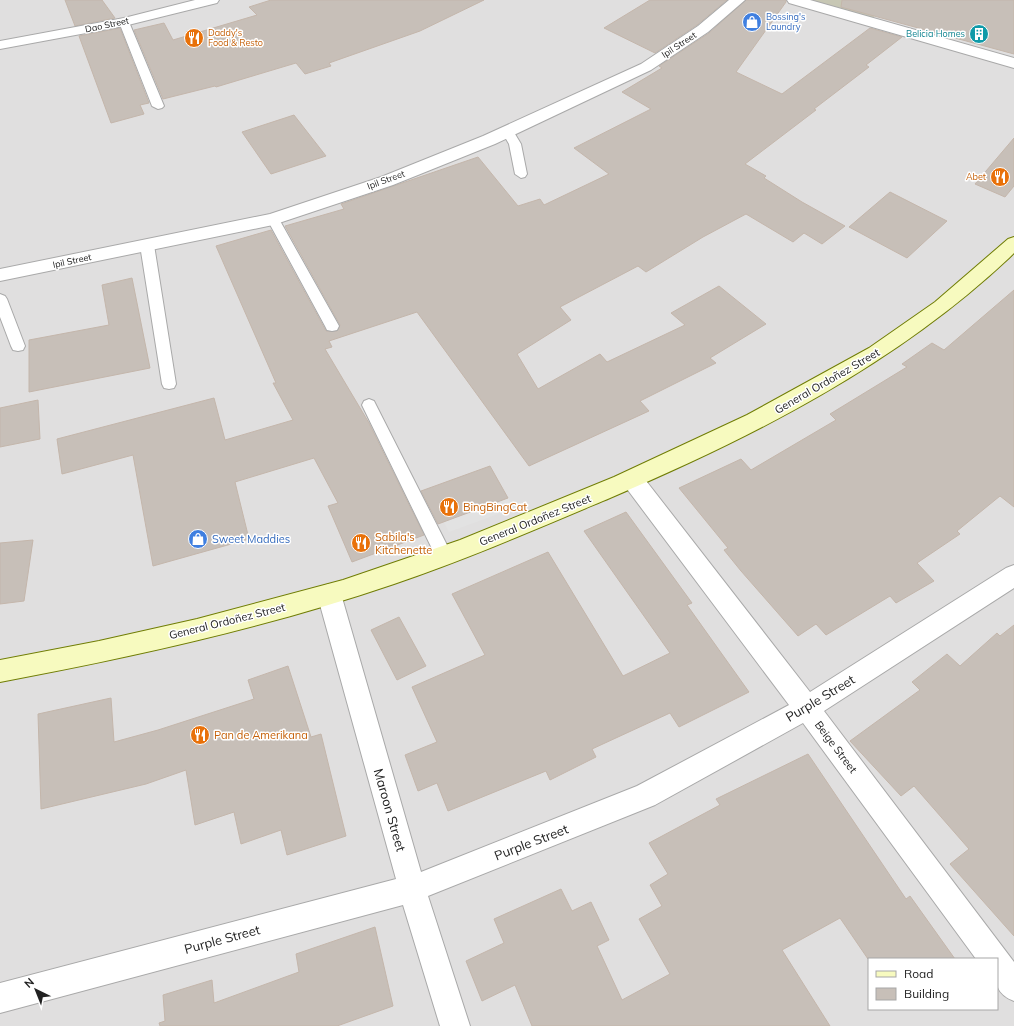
<svg xmlns="http://www.w3.org/2000/svg" width="1014" height="1026" viewBox="0 0 1014 1026" font-family="Mulish,sans-serif">
<rect width="100%" height="100%" fill="#f2efe9"/>
<path fill="#e0dfdf" fill-rule="evenodd" d="M0 0H1014V1026H0ZM869 959H997V1009H869Z"/>
<path fill="#c7c7b4" d="M802 0H888L871 20Z"/>
<path fill="#e2e2e2" d="M508 498 514 508 449 532 444 522Z"/>
<path fill="#c7bfb8" stroke="#c4b6ab" d="M65 0H102L115 18 75 26Z
M271 0H484L420 31 329 63 331 66 305 74 296 63 216 87 215 86 163 99 134 30 164 23 173 40 257 15 249 7Z
M650 0H727L697 25 655 53 604 28Z
M746 0H786V2L736 72 782 94 870 28 902 37 866 65 869 67 814 109 816 110 745 164 766 176 764 178 802 202 845 226 822 244 804 233 793 242 746 214 703 237 646 272 638 266 560 307 571 320 517 354 538 389 600 354 607 362 685 325 671 313 719 286 766 324 710 358 716 363 640 401 649 411 529 466 417 312 329 341 332 347 325 349 369 423 424 535 352 562 328 506 338 503 314 458 235 482 249 539 153 566 133 455 62 474 57 439 214 398 225 440 293 420 273 383H276L216 246 271 230 326 331H337L340 325 285 226 344 209 341 204 478 157 518 206 540 199 544 205 609 174 574 148 651 109 622 92 662 68 659 66 709 33Z
M842 0H1014V54L841 7Z
M120 28 149 103 140 105 144 114 111 123 79 36Z
M294 115 326 156 271 174 242 132Z
M1014 138V186L1005 197 975 184Z
M890 192 947 221 907 258 849 227Z
M132 278 150 368 29 392V340L109 325 102 285Z
M1014 290V507L1000 496 957 531 960 534 917 563 934 581 896 603 890 596 826 635 816 624 798 636 741 571 724 550 728 548 679 488 741 459 751 470 836 420 830 414 907 367 902 364 932 343 944 350Z
M38 400 40 439 0 447V408Z
M490 466 508 498 438 524 421 491Z
M626 512 692 603 687 605 749 692 679 727 670 713 592 749 596 757 550 780 546 771 448 811 437 783 418 791 405 755 437 742 412 687 485 655 452 594 548 552 623 676 670 653 584 531Z
M33 540 24 601 0 604V543Z
M399 617 426 666 397 680 371 630Z
M1014 625V936L950 864 969 849 914 786 901 796 850 741 920 690 912 682 947 654 960 666 997 633 1000 636Z
M288 666 311 737 321 734 346 836 287 855 281 830 241 844 234 812 195 825 186 770 146 784 41 809 38 714 111 698 114 742 158 730 254 699 248 680Z
M808 754 906 899 910 896 955 959H868L840 918 782 950 830 1026H532L515 985 482 1001 466 961 504 943 494 919 561 889 572 911 591 902 609 940 597 946 622 1000 670 974 639 919 662 906 650 885 668 874 649 843 720 805 716 799Z
M375 927 393 1006 337 1026H160L159 1023 165 1021 163 995 212 980 214 1003 299 972 296 954Z"/>
<g fill="none" stroke-linecap="round" stroke-linejoin="round">
<defs>
<path id="service" d="M124 19 129 22 164 106 162 108 158 109 152 106 119 22Z
M508 128 512 129 521 144 527 174 525 177 521 178 515 174 509 144 502 132Z
M273 215 278 216 279 219 339 326 337 330 332 331 327 330 325 326 267 219 268 216Z
M147 241 152 242 154 245 176 384 174 388 169 389 164 388 162 384 140 245 142 242Z
M0 294 5 296 7 299 25 346 23 350 18 351 13 350 11 346 0 317Z
M369 399 374 401 376 405 450 551 452 556 450 561 444 563 438 561 362 405 364 401Z"/>
<path id="minor" d="M195 0H219L217 3 124 26 0 49V41L124 18Z
M729 0H745L708 32 651 70 495 144 393 185 273 225 0 281V269L270 214 381 177 483 136 641 64 698 26Z
M787 0H810L1014 58V68L789 3Z
M632 470 640 473 810 692 1006 568 1014 565V588L824 711 1014 962V1001C992 992 997 980 997 959H976L803 723 655 805 428 896 470 1026H440L403 905 0 1013V983L396 879 317 594 321 587 329 584 337 587 341 594 421 872 637 786 789 705 624 485 621 479 624 473Z"/>
<path id="secondary" d="M1014 237V253L1009 258C895 365 753 437 610 498 539 528 467 559 394 584 265 628 133 657 0 682V660L99 641 197 619 343 580 460 540 614 477 747 415 869 348 935 302 1008 239Z"/>
</defs>
<use href="#service" stroke="#a9a9a9" stroke-width="2"/>
<use href="#minor" stroke="#a9a9a9" stroke-width="2"/>
<use href="#secondary" stroke="#707d05" stroke-width="2"/>
<use href="#service" fill="#fff" fill-rule="evenodd"/>
<use href="#minor" fill="#fff" fill-rule="evenodd"/>
<use href="#secondary" fill="#f7fabf" fill-rule="evenodd"/>
</g>
<defs>
<symbol id="shop-disc" viewBox="-11 -11 22 22"><circle r="9.5" fill="#3f7fe0" stroke="#fff"/><path d="M-5-2.5h2.3a2.7 3.5 0 0 1 5.4 0H5L5.5 6h-11ZM-1.5-2.5h3a1.5 2.3 0 0 0-3 0Z" fill="#fff"/></symbol>
<symbol id="building-disc" viewBox="-11 -11 22 22"><circle r="9.5" fill="#0f9aa8" stroke="#fff"/><path d="M-4-6H4V6H1V3H-1V6H-4ZM-2.5-4.3h1.7v1.8h-1.7ZM.8-4.3h1.7v1.8H.8ZM-2.5-1h1.7V.8h-1.7ZM.8-1h1.7V.8H.8Z" fill="#fff"/></symbol>
<symbol id="restaurant-disc" viewBox="-11 -11 22 22"><circle r="9.5" fill="#e8710a" stroke="#fff"/><path d="M-5-6h1v4h1v-4h1v4h1v-4h1v5L-1.5 .5V6h-2V.5L-5-1ZM5-6V6H3V1.5H1.5Q1.5-4 5-6Z" fill="#fff"/></symbol>
</defs>
<g fill-rule="evenodd">
<use href="#shop-disc" x="741" y="11" width="22" height="22"/>
<use href="#building-disc" x="968" y="23" width="22" height="22"/>
<use href="#restaurant-disc" x="183" y="27" width="22" height="22"/>
<use href="#restaurant-disc" x="989" y="166" width="22" height="22"/>
<use href="#restaurant-disc" x="438" y="496" width="22" height="22"/>
<use href="#shop-disc" x="187" y="528" width="22" height="22"/>
<use href="#restaurant-disc" x="350" y="532" width="22" height="22"/>
<use href="#restaurant-disc" x="189" y="724" width="22" height="22"/>
</g>
<g text-anchor="middle" stroke-width="3" stroke-linejoin="round" paint-order="stroke">
<g font-size="9" fill="#366cbe" stroke="#fff" text-anchor="start">
<text x="766" y="20">Bossing's<tspan x="766" dy="10">Laundry</tspan></text>
</g>
<g font-size="9" fill="#222" stroke="#fff">
<text transform="translate(107 25) rotate(-12)" y="3">Dao Street</text>
<text transform="translate(679 45) rotate(-33)" y="3">Ipil Street</text>
<text transform="translate(386 180) rotate(-20)" y="3">Ipil Street</text>
<text transform="translate(72 261) rotate(-12)" y="3">Ipil Street</text>
</g>
<g font-size="9" fill="#c56008" stroke="#fff" text-anchor="start">
<text x="208" y="36">Daddy's<tspan x="208" dy="10">Food &amp; Resto</tspan></text>
<text x="986" y="180" text-anchor="end">Abet</text>
</g>
<g font-size="9" fill="#0d838f" stroke="#fff" text-anchor="end">
<text x="965" y="37">Belicia Homes</text>
</g>
<g font-size="11" fill="#222" stroke="#fff">
<text transform="translate(827 381) rotate(-30)" y="4">General Ordoñez Street</text>
<text transform="translate(535 520) rotate(-22)" y="4">General Ordoñez Street</text>
<text transform="translate(227 621) rotate(-14)" y="4">General Ordoñez Street</text>
<text transform="translate(836 747) rotate(53)" y="4">Beige Street</text>
</g>
<g font-size="11" fill="#c56008" stroke="#fff" text-anchor="start">
<text x="463" y="511">BingBingCat</text>
<text x="375" y="541">Sabila's<tspan x="375" dy="13">Kitchenette</tspan></text>
<text x="214" y="739">Pan de Amerikana</text>
</g>
<g font-size="11" fill="#366cbe" stroke="#fff" text-anchor="start">
<text x="212" y="543">Sweet Maddies</text>
</g>
<g font-size="13" fill="#222" stroke="#fff">
<text transform="translate(820 698) rotate(-31)" y="5">Purple Street</text>
<text transform="translate(390 810) rotate(74)" y="5">Maroon Street</text>
<text transform="translate(531 842) rotate(-21)" y="5">Purple Street</text>
<text transform="translate(222 939) rotate(-15)" y="5">Purple Street</text>
</g>
</g>
<rect x="868" y="958" width="130" height="52" fill="#ffffff" stroke="#a7a7a7"/>
<rect x="876" y="971" width="20" height="6" fill="#f7fabf" stroke="#a7a7a7"/>
<text x="904" y="978" font-size="12" fill="#222222">Road</text>
<rect x="876" y="988" width="20" height="12" fill="#c7bfb8" stroke="#a7a7a7"/>
<text x="904" y="998" font-size="12" fill="#222222">Building</text>
<g transform="translate(36 990) rotate(317)" stroke="#ffffff" stroke-width="3" paint-order="stroke">
<path d="M0-3L7 15L0 10L-7 15Z" fill="#222222"/>
<text y="-6" font-size="11" font-weight="bold" text-anchor="middle" fill="#222222">N</text>
</g>
</svg>
